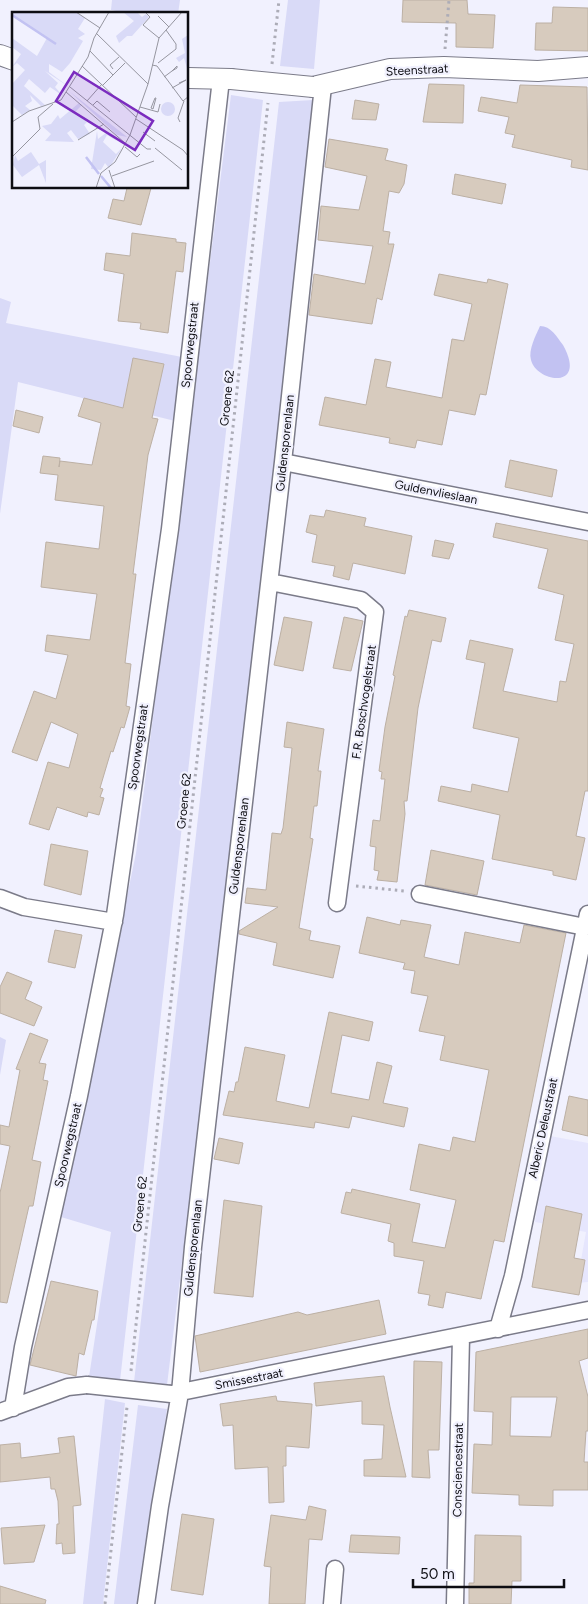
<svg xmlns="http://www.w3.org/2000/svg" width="588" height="1604" viewBox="0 0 588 1604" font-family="Figtree,sans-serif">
<rect width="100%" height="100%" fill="#f1f1fe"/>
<path fill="#e6e6fd" d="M550 1136 588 1143V1282L577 1283 586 1232 535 1222Z"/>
<path fill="#d9daf7" d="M112 0H180L178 14H132L111 10Z
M288 0H320L314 69 280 66Z
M231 95 263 100 120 1381 89 1377 111 1232 61 1217 136 853Z
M313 100 239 796 167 1385 134 1382 279 102Z
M0 298 11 302 6 323 182 357 175 421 18 382 0 514Z
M0 1037 6 1040 0 1075Z
M105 1399 125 1403 103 1604H83Z
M138 1405 167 1409 140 1604H114Z"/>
<path fill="#c2c2f2" d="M540 326C551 326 557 337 563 345 588 390 537 383 531 360 528 350 536 335 540 326Z"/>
<path fill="#d7cbbe" stroke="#bcb0a4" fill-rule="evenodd" d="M403 0H467L468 14 495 15 493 48 456 47V23L402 22Z
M553 7 588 8V51L535 50 536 23H552Z
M429 84 464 85 463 123 423 122Z
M520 85 587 87 588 170 571 167 572 160 512 147 515 135 505 133 509 117 478 111 481 97 517 103Z
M355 100 379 104 376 120 352 119Z
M329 139 388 149 385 160 407 165 404 184 399 193 389 191 383 231 390 232 388 244H394L382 300 377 298 372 324 309 315 314 274 365 284 373 246 318 240 321 206 359 210 367 176 325 167Z
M455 174 506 184 502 204 452 194Z
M127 188H151L141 225 108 218 113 199 124 201Z
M132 233 176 239V242L186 243 183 272 176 271 168 333 140 329 141 323 118 321 124 274 104 270 106 253 130 256Z
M439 274 487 283 488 279 508 284 486 395 480 394 475 415 449 410 442 445 417 440 415 448 389 443 390 438 319 425 325 397 366 405 375 359 391 362 386 387 442 398 452 339 464 341 472 304 434 295Z
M133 358 164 364 152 418 158 419 148 455 133 574H136L125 663 131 664 126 706 130 707 124 728 121 727 113 752 111 751 100 788 103 789 100 797 104 798 99 815 88 812 87 817 57 807 49 830 29 824 48 762 69 768 78 734 51 722 37 761 12 752 34 691 56 699 68 655 45 651 47 635 90 640 97 594 41 587 46 542 99 549 104 506 55 500 58 475 40 473 43 456 60 458 59 467 60 461 92 465 101 423 78 416 84 398 123 408Z
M16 410 43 417 39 433 13 426Z
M510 460 557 470 552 497 505 487Z
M326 510 366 518 364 526 412 536 405 574 353 563 349 580 333 576 335 566 312 562 317 535 306 532 310 515 324 517Z
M496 523 588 541V791H585L576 836 585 838 576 880 553 875V871L492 859 500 815 438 801 441 786 471 792 472 784 508 792 519 738 473 728 485 663 466 659 470 640 513 649 503 691 557 702 560 681 566 682 574 644 555 640 564 595 538 588 548 549 493 537Z
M435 540 454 544 449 559 432 556Z
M409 610 446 618 441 642 432 640 418 708 407 801H404L405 814 397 882 377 880 379 871 374 870 376 847 370 846 373 820 380 821 385 779H381L382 772 379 771 385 727 395 676 393 675 405 616 407 617Z
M284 617 312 622 303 671 274 665Z
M344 617 363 621 351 671 333 668Z
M287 722 324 729 318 771H321L319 788 317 806H314L310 838 313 839 299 928 311 931 309 940 340 946 333 978 273 965 277 943 239 934V931L278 907 245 903 247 888 266 890 272 833 281 834 283 828 292 748 284 747Z
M51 844 88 851 81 895 44 885Z
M431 850 484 861 477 895 425 885Z
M367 917 400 925 401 920 431 925 424 957 459 965 465 932 520 943 524 925 566 933 504 1242 494 1240 481 1299 446 1292 443 1308 428 1305 430 1295 418 1293 424 1261 394 1256V1243L388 1241 391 1224 341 1213 346 1192 351 1193 352 1189 420 1204 412 1242 445 1248 456 1200 410 1190 419 1144 450 1151 453 1137 475 1142 489 1070 440 1060 445 1036 419 1031 428 996 411 993 415 971 403 969 405 963 359 953Z
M55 930 82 935 75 968 48 962Z
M7 972 32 982 25 999 42 1007 34 1026 0 1013V987Z
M329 1012 373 1022 369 1041 342 1035 331 1093 369 1100 377 1062 392 1066 383 1103 408 1108 404 1127 352 1116 349 1128 315 1122 314 1128 223 1115 229 1091 234 1092 236 1082H238L245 1047 285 1055 276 1101 309 1108Z
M30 1033 48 1040 39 1063 46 1064 43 1080 48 1081 32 1160 41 1162 33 1206H29L7 1303 0 1302V1193L10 1146 0 1144V1125L9 1127 20 1070 16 1069Z
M569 1096 588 1100V1136L562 1130Z
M219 1138 243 1143 239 1164 214 1159Z
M224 1200 262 1206 253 1297 214 1293Z
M546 1206 582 1214 574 1258 585 1260 579 1295 532 1287Z
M51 1281 98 1291 94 1320H92L84 1355 79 1353 76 1376 30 1365Z
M379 1300 386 1334 200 1372 195 1336 298 1312 307 1315Z
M588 1329V1358L579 1361 588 1397V1431H586L584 1462H588V1490H553V1506L519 1505V1495L472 1493 474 1444 492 1445 493 1412 474 1411 476 1352ZM511 1397H557L551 1437 510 1436Z
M414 1361 442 1362 439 1450H428L430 1478 412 1477Z
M384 1376 390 1407 406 1477 364 1476V1460L382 1459 384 1425 362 1424V1401L316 1406 314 1383Z
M276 1396 277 1401 312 1404 309 1448 286 1446V1466H283L284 1502 269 1503 268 1467 235 1469 233 1425 223 1426 220 1404Z
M74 1436 81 1505 73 1506 75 1553 63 1554 62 1543 56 1544 57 1524H59L58 1501 55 1489H51L50 1477 0 1482V1445L20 1443 21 1458 60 1453 58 1438Z
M309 1506 326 1510 322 1540 309 1539 305 1604H269L271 1567 264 1566 271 1515 306 1520Z
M182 1514 214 1519 203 1595 171 1590Z
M45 1525 34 1562 4 1564 1 1528Z
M351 1535 400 1537 399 1554 349 1552Z
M475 1535 521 1536V1581H512L511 1604H469V1583H474Z
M0 1586 46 1600 45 1604H0Z"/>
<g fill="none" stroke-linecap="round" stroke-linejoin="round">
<defs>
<path id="minor" d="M283 462 588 522
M270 582 361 600 375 612 337 903
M420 894 585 927
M0 898 24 907 114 922
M498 1329 513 1276 588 914
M171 1394 588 1310
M13 1408 23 1347 79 1096 115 915 170 529 221 79
M0 1412 68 1387 87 1385
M146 1604 160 1506 180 1393 193 1247 283 462 323 86
M332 1604 335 1569
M455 1604 461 1337"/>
<path id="tertiary" d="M0 55 14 60
M188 78 231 79
M313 87 390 69 444 67 538 71 588 67"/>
</defs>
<use href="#minor" stroke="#7b7b89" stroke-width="19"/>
<use href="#tertiary" stroke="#7b7b89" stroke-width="22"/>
<path stroke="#acacb7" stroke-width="3" stroke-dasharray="2.5 4" stroke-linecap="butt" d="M445 49 449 0
M272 64 279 0
M356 886 404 891
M131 1371 268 103
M105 1604 127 1407"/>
<use href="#minor" stroke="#fff" stroke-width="16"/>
<use href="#tertiary" stroke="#fff" stroke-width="20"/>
<defs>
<path id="minor-bridge" d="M87 1385 171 1394"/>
<path id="tertiary-bridge" d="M231 79 313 87"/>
</defs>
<use href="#minor-bridge" stroke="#7b7b89" stroke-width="19" stroke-linecap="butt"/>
<use href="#tertiary-bridge" stroke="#7b7b89" stroke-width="22" stroke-linecap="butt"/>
<use href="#minor-bridge" stroke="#fff" stroke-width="16"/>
<use href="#tertiary-bridge" stroke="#fff" stroke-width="20"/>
</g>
<g text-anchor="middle" stroke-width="4.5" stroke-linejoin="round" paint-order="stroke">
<g font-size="12" fill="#0d0d12" stroke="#f1f1fe">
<text transform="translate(417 70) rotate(-3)" y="4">Steenstraat</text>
<text transform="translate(190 345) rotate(-84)" y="4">Spoorwegstraat</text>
<text transform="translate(227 398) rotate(-84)" y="4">Groene 62</text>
<text transform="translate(285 443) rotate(-84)" y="4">Guldensporenlaan</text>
<text transform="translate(436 492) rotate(11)" y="4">Guldenvlieslaan</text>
<text transform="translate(364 702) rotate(-82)" y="4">F.R. Boschvogelstraat</text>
<text transform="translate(138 747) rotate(-82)" y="4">Spoorwegstraat</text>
<text transform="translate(184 801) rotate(-84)" y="4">Groene 62</text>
<text transform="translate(239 846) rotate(-83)" y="4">Guldensporenlaan</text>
<text transform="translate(543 1128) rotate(-78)" y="4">Alberic Deleustraat</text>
<text transform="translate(68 1145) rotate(-77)" y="4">Spoorwegstraat</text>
<text transform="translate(140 1204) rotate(-84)" y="4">Groene 62</text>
<text transform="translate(193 1248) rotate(-84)" y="4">Guldensporenlaan</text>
<text transform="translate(249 1379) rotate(-11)" y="4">Smissestraat</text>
<text transform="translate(458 1470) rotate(-89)" y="4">Consciencestraat</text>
</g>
</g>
<g transform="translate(12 12)">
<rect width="176" height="176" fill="#f1f1fe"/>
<path d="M0 0H64L73 6 66 17 73 22 66 26 71 29 58 51 50 60 37 52V60L57 75 33 59 46 71 43 75 51 84 38 75 33 81 17 67 12 74 33 93 29 94 18 83 20 89 13 94 18 98 10 103 0 93V72L13 58 5 51 0 55 9 42 0 35V26L25 44 35 26 0 4ZM111 0H125L130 5 134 2 137 5 120 24H115L107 31 104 24 122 9ZM176 23V60L172 46 167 50 164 46 173 41 170 27ZM57 79 115 125 105 123ZM149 97a7 7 0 1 1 14 0a7 7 0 1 1-14 0ZM67 91 70 93 63 100 75 110 72 113 78 122 66 127 59 118 55 121 62 130 33 129 39 122 30 114 39 112 46 103 48 107ZM85 119 86 127 95 120 105 129 95 123 91 130 104 142 110 136 97 156 93 151 89 158 79 157ZM19 140 27 152 34 148V171L27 153 10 165 1 153 3 143 6 149Z" fill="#d9daf7"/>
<path fill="none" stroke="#c2c2f2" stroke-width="2.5" d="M0 3 44 32M74 145 87 162M89 164 99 176"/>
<path fill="none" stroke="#9696a0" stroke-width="1" d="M64 0 88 16M133 0 138 5 131 13 147 26M146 4 157 15M84 21 136 72M78 39 101 63M146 51 164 37V32L154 18M140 53 145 54 171 89 177 84M70 54 124 105M101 57 98 53 107 45M152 65 160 59 165 56V54L160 59M91 73 113 51M58 75 135 137H139M160 76 174 68 167 71M54 80 113 131M143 86H144L141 97 139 96ZM75 89 90 72M81 93 85 89 98 100M128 95 146 100 148 92M124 107 171 138 177 145M0 110 17 99 49 88 76 45 82 26 97 0M168 110 166 106 172 89M131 120 143 129M66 128 92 112M113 135 125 145 128 142M143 136 170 158M0 153V145L28 117 26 105 41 92M97 158 103 176M100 164 142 149M84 176 89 161 103 150 118 123 136 72 147 26 170 0"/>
<path fill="#7b2cbf" fill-opacity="0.15" stroke="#7b2cbf" stroke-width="2.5" d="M62 60 141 109 123 138 44 89Z"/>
<rect width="176" height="176" fill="none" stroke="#0d0d12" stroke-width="2.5"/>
</g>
<path d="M413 1579v8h151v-8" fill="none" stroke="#0d0d12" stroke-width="2.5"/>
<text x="420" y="1579" font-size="15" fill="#0d0d12" stroke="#f1f1fe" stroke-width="4" paint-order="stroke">50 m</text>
</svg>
